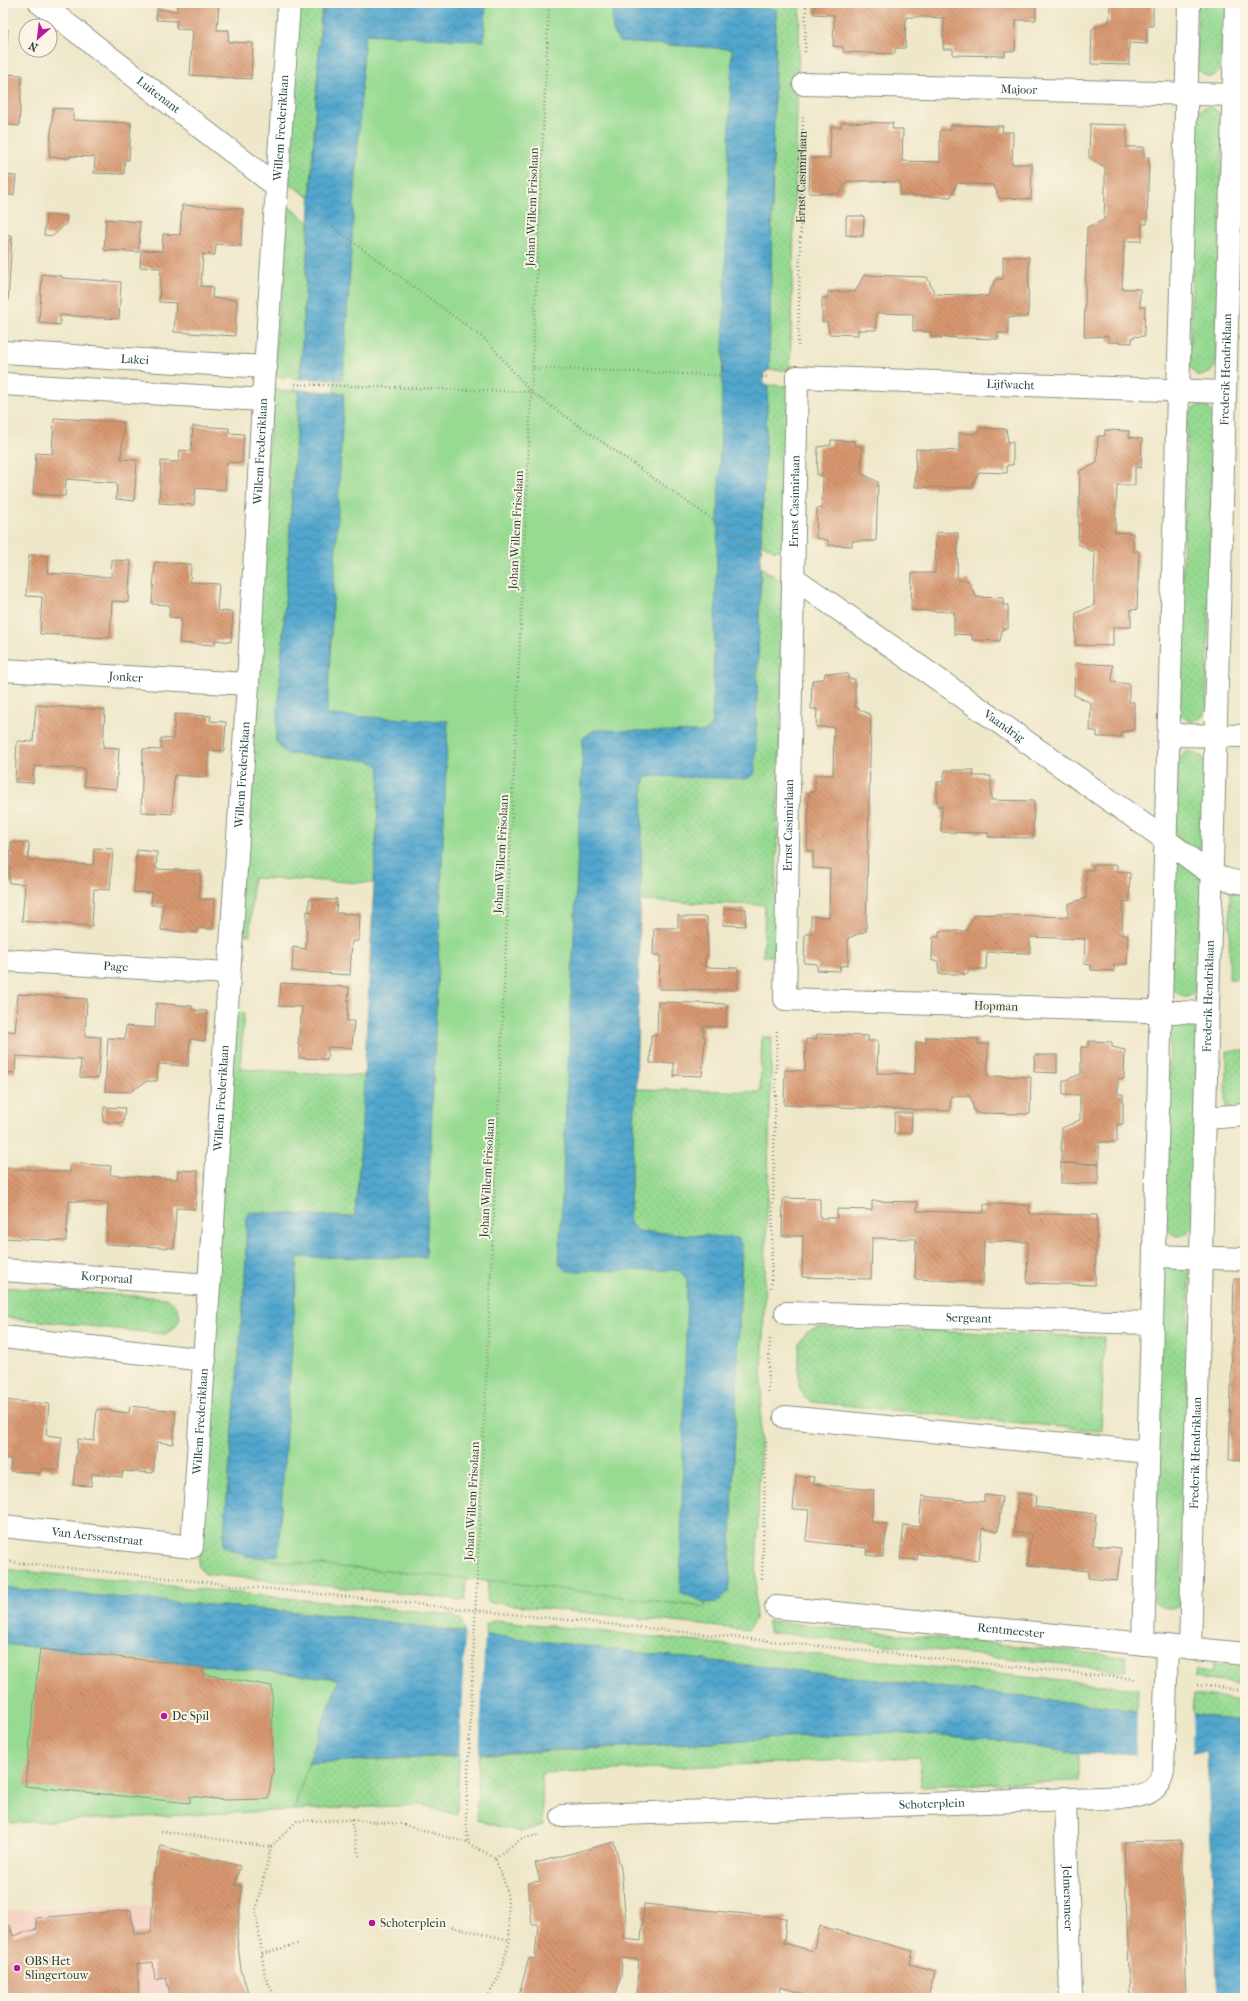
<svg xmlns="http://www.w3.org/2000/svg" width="1248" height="2001" viewBox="0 0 1248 2001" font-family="'IM FELL French Canon',serif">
<defs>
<pattern id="grass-dots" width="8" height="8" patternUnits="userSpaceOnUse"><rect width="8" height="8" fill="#97da92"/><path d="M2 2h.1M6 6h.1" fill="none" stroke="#82bc7e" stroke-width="1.8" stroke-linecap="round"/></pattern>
<pattern id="water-waves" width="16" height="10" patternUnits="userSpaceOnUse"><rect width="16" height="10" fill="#51a6cd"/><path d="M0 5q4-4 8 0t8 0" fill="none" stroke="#4388a7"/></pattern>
<pattern id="building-back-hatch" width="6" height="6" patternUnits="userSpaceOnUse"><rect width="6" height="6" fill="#d89770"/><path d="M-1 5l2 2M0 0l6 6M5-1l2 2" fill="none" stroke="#af7c5d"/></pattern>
</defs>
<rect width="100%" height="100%" fill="#fcf5e5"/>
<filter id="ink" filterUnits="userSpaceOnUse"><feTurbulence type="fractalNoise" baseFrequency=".025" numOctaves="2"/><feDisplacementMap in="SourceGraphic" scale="8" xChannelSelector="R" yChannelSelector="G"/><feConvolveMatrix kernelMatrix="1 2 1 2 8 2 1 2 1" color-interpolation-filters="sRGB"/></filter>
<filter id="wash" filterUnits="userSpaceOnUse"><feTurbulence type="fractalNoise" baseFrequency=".012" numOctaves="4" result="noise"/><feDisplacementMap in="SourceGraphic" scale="16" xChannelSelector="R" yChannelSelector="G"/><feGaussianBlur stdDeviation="0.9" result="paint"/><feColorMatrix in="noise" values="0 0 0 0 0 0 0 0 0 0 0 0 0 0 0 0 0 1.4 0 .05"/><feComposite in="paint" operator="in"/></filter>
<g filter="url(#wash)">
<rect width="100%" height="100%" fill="#eee7c9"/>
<path fill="#f6d1c6" d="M149 1905 151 1906 150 1925 155 1978H166L171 1998H3V1911Z"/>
<path fill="url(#grass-dots)" stroke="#5b8c63" d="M297 3H325L321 17 310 198 286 181Z
M670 3H800L790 370H769L776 9 674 5Z
M1197 3H1226L1225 61C1222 70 1218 74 1209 77L1198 70Z
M1209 107C1217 109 1220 113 1223 121L1216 363C1213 372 1207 376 1197 375L1189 366 1197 112 1204 108Z
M285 204 309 222 300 379 274 376Z
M768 385 790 386 786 551 773 550 761 543Z
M295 389 299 390 276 741 283 751 288 754 366 760 375 763 380 768 374 883 253 878 250 935 238 934 272 390 294 391Z
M1202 405 1208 408 1215 417 1206 711 1203 716 1193 722 1187 720 1179 713 1187 417 1193 408Z
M540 435 559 1262 729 1591 742 1246 638 1231 629 1222 636 1089 760 1092 762 1037 772 1038 755 1620 748 1630 487 1602Z
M761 567 784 583 774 956H763L765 905 640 901 643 785 646 778 652 776 754 774Z
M510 597 465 1600 205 1574 198 1565 233 1013H244L240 1069 365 1076 360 1159 355 1213 353 1217 247 1216 245 1280 224 1546 249 1557 426 1258Z
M1189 751 1203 757 1205 763 1202 856 1175 835 1177 764 1184 753Z
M1174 856 1202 876 1199 983C1193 1001 1177 1000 1171 983Z
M1230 891 1245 892V980L1229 979Z
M1183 1022C1192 1025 1196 1027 1198 1036L1194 1226C1182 1240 1168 1240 1165 1219L1170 1032 1177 1023Z
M1227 1051H1245V1106L1226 1107Z
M1165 1265 1190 1267 1181 1603C1173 1611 1162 1609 1154 1601L1163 1269Z
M3 1287 165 1298C185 1307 184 1326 164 1334L3 1317Z
M820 1327 1104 1337 1101 1431 812 1402 804 1396 799 1387V1343L807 1332Z
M3 1569 452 1615 461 1621 465 1632 342 1616 3 1588Z
M494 1620 1138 1689 1137 1710 485 1635 486 1625Z
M768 1621 1126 1657 1125 1671 768 1632Z
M1213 1664 1245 1667V1683L1194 1678 1197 1671 1212 1673Z
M1194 1695 1245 1701V1720L1193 1715Z
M895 1732 1002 1741 1079 1754V1781L921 1786 920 1757 541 1773 543 1825 520 1832 476 1820 479 1755Z
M459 1756 457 1815 424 1805 295 1810 297 1799 308 1763Z"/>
<path fill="#97da92" stroke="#5b8c63" d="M465 3H637L752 32 739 740 616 735 595 1242 717 1247 705 1607 496 1581 266 1560 291 1234 408 1236 439 732 315 721 356 13Z
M4 1644 340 1679 308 1765 297 1799 295 1810 11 1823 5 1817 3 1754V1645Z"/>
<path fill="url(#water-waves)" stroke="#387280" d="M325 3H486L484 41 365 34 343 379H300L321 17Z
M613 3H670L674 5 776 9 769 370 764 373 763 382 768 385 761 543 755 771 754 774 747 779 652 776 646 778 643 785 636 1089 629 1222 638 1231 738 1238 742 1246 729 1591 718 1602 706 1603 680 1592 687 1280 682 1273 677 1270 568 1271 563 1268 559 1262 583 738 594 730 704 732 709 729 712 723 732 49 620 42C609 31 613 17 613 3Z
M299 390 344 393 327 715 448 721 426 1258 298 1257 278 1555C257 1561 242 1555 223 1546L245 1280 247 1216 249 1213 252 1212 350 1217H353L355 1213 360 1159 380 768 375 763 366 760 288 754 283 751 276 741Z
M3 1588 342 1616 463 1632 1137 1710 1245 1720V1998H1218L1207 1751 1079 1754 1002 1741 895 1732 308 1763 339 1679 4 1644Z"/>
<path fill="#eee7c9" d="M465 1631 485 1633 479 1755V1757L459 1758Z
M1137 1708 1193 1713 1192 1753 1136 1754Z"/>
<g id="blocks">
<path fill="url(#building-back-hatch)" d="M178 3H219L217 30H229L228 42 253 43 251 79 190 75 193 30 176 29 177 21 156 20 157 9 177 11Z
M814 3H1036V20H1016L1015 51H1005V56L953 55V49H943L944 18 925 17H906L905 48H895V54L843 52V47L833 46 834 15 814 14Z
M1110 3H1153V26H1147V44L1129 43V65L1091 64 1092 29 1109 22Z
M3 29H8L5 74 22 75 19 126 3 124Z
M53 108 73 109V120L131 123 129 160 125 159 124 174 94 173 95 157 70 156V158L49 157Z
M842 122 893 123 892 129H903L902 161 940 162V130H951V125L1003 126 1002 132H1013L1012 164H1032L1031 199 999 198 994 185 957 183 951 197 900 195V182L866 181H847L840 194 809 193 810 158H830L831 127H841Z
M1090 124 1127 125 1126 147H1144V157H1149L1147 224H1142L1141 241H1124L1122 289H1140V307H1145L1144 336 1132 337V343L1108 342V336L1084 337 1087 227 1104 220 1105 193V167L1089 158Z
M3 175 16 176 14 195H3Z
M182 205 243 209 241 246 216 244 215 255 203 254 201 286 213 287 212 298 237 300 235 336 174 332 176 303 159 302 161 268 140 267 141 250 162 251 163 234 180 235Z
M46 215 67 216 66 224 53 236 44 235Z
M846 216H864L863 236 846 235Z
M106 219 140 222 139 252 104 250Z
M3 235 12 236 8 302H3Z
M1003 257H1029L1028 317H1008V334L998 333V339L931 337V332L913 331V314L876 313V330H858V335L829 334 827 322H822V298H828V292H855L864 275 927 277 935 294 988 296 996 279H1003Z
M42 274 62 276V278L121 282 119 319 60 315V325L39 323Z
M54 418 124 422 121 459 137 460 134 501 116 499 117 483 66 479 65 496 33 494 36 453 52 454Z
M193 426 229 428V433L244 434 242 463 227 462 225 490 196 488 194 505 159 503 161 461 179 462 180 450 191 451Z
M978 428 1006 429 1008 442H1013V465H1007V473L979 472 971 488 915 487 916 449 959 451V433L977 434Z
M1105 430 1129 431V437L1142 439 1141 468 1135 467V485H1117L1115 532 1133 533V551H1139L1137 610 1131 609V627H1113V646L1075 645 1076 613 1094 605V579L1095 553 1078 544 1080 471 1097 463 1098 436H1105Z
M831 440 855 441V446H862L861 473 878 482 876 541H852V546L828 545V540L816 538 817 508 822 509 823 476 817 475 818 447 831 445Z
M936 532 958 533 957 580H968L976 597 1003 598V605H1008V629H1002L1000 641 972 640V635L954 634V612L911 610 912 573H935Z
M29 555 48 556 47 573 111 577 112 560 131 561 128 602 112 601 110 638 40 634 42 597 26 596Z
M155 562 191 564 190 582 219 584 217 611 233 612 231 642 215 640V645L179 643 181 618 169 617 170 605 152 604Z
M1075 663 1113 665 1112 682 1129 684V702H1134V730L1121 732V737H1097V731H1090L1091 703 1074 695Z
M825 673 848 674V679H855V707L871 715 866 931 848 938V965L840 966V971L817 970V964L804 963 805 934H811V916L829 917 830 869 813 868V851H807L809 792H815V775H833L834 727H816L817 709H811L812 680 824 679Z
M36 705 105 710 103 747 119 748 116 789 84 786 85 769 67 768 34 766 33 783 15 782 17 741 33 742Z
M175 714 211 716 210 721 226 722 224 751 209 750 207 777 174 775 172 814 141 812 143 749 161 750V738L173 739Z
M945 770H974L973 776H991V800L1034 801 1033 838 988 837V833L941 832 942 806H937V782H943Z
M11 842 29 843 28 860 61 863 93 865 94 848 113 849 110 890 94 889 92 926 22 921 25 884 9 883Z
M137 850 157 852 156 869 201 871 199 899H215L213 929 198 928 197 933 161 930 163 905H151L152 893 134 892Z
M1093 865H1117V871L1130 873 1129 902 1123 901 1122 935H1128L1127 964 1114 965V971L1091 970V965L1084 964 1085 939 1030 937V953L987 952 986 969H968V974H939L938 961H932L933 937H939V931H966L975 914 1068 917V904L1086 898V870H1093Z
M335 898 337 899 336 913 360 914 359 941H352L350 975 292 971 293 947 306 949 307 911 309 912V899L335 900Z
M724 908 746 909 745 926 723 925Z
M678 915 680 917H707L708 956H706L705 967 738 968 737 990 659 989 660 955H653L654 928H678Z
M281 983 349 987 347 1021H354L352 1048 328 1047 327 1061H325L326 1059 299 1058 300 1045H298L302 1007 279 1006Z
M18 994 87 999 85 1036 101 1037 98 1078 80 1077 81 1060 16 1056 15 1073 3 1072V1030L15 1032Z
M658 1002 727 1004 726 1027 703 1026V1036L705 1037 702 1076 675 1075 674 1077V1063H650L651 1035H657Z
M156 1003 192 1006V1010L207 1011 205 1041 190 1039 188 1066 158 1064 157 1081H147L130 1092 105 1091 108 1038 125 1039 126 1026 155 1028Z
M817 1034 868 1036V1041H878L877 1073 915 1074 916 1042 926 1043V1037L978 1039V1044H988L987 1076 1031 1077 1030 1114 975 1113 970 1096H951L950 1111 784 1105 785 1070 805 1071 806 1039 816 1040Z
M1089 1041 1112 1042V1047L1125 1050 1124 1079 1118 1078V1094H1123V1124H1117V1142H1099V1164L1061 1163 1062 1128 1080 1120V1095H1063V1081L1081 1074V1047H1088Z
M1035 1055H1057V1073L1034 1072Z
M104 1107 125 1108 123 1123 103 1122Z
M895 1113H912L911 1133H894Z
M71 1163 111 1166 110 1175 177 1179 178 1170 198 1171 195 1209 176 1208 174 1248 106 1244 108 1203 88 1202 69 1201 66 1241 3 1238V1168L70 1172Z
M1061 1163 1099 1164 1098 1184 1061 1183Z
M783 1198 820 1199V1218H837V1209L872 1210V1201L918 1202 917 1211 984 1213V1204L1030 1205 1029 1214 1097 1215 1095 1285 1027 1283 1028 1242 984 1241 983 1282 915 1279 916 1239 872 1238 871 1279 802 1277 803 1236H782Z
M1234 1279H1245V1461L1229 1460Z
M3 1400 49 1404 46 1435 62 1437 58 1470 41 1468 40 1473 10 1471 11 1459 3 1458Z
M130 1406 176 1411 173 1444 157 1442 153 1473 123 1471 122 1477 92 1474 91 1486 73 1485 78 1439 94 1441 97 1409 129 1413Z
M796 1476 814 1477 813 1484 874 1490 871 1522 887 1524 883 1557 866 1555 867 1548 806 1541 809 1510 793 1509Z
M1019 1493 1036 1495 1035 1507 1096 1514 1093 1545 1121 1548 1117 1581 1088 1578 1089 1571 1027 1565 1031 1534 1014 1532Z
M984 1495 1002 1497 998 1531 982 1528 979 1560 918 1554 917 1560 900 1559 904 1525 919 1527 922 1496 984 1502Z
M40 1649 203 1666V1674L272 1686 273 1771 268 1799 225 1800 190 1796V1803L25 1786Z
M1181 1840 1187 1998H1130L1124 1842Z
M614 1842 621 1869 626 1922 624 1939 641 1941 644 1904 786 1918 784 1943 813 1951 820 1926 913 1951 910 1964 935 1971 928 1998H801L802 1993 780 1987 779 1998 636 1996 639 1960 622 1958 621 1976 615 1998H518L529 1958 535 1959 538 1924H532L528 1883 540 1881 535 1863Z
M161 1846 240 1866 235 1885 242 1886 237 1937 241 1970 250 1998H171L166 1978 155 1980 153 1962 137 1964 139 1997 43 1998V1995L23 1998H3V1927L10 1925 13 1936 37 1929 36 1918 131 1910 134 1934 151 1933 154 1872Z"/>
</g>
</g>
<g filter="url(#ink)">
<use href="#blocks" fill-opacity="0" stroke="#86927e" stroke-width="1"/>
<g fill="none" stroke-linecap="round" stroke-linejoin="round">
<defs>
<g id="minor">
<path id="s2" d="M40 3 276 186"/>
<path id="s3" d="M804 84 1233 95"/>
<path id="s4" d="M3 352 266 367"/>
<path d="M3 384 263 400"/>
<path id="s5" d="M794 578 1166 840C1193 860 1211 880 1245 883"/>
<path id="s6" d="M3 670 248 684"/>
<path d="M1170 735 1245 736"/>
<path id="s7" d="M3 960 229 973"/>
<path id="s8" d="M1207 1013 785 999 797 377 1224 392"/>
<path d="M1205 1118 1245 1115"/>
<path d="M1154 1256 1245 1259"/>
<path id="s9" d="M3 1270 209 1285"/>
<path id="s10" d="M786 1313 1152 1323"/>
<path d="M3 1337 205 1360"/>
<path d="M785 1417 1148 1452"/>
<path id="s11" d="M3 1526 192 1547 248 684 263 400 289 3"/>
<path id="s12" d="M776 1607 1245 1654"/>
<path d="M1143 1644 1189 3"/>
<path id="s13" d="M1190 1649 1236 3"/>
<path id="s14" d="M1065 1798 1071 1998"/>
<path id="s15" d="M562 1816 1133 1797C1150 1794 1159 1789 1163 1772L1167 1646"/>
</g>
</defs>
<use href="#minor" stroke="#86927e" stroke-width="24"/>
<g stroke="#86927e" stroke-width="2.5" stroke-dasharray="1 3" stroke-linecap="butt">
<path d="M805 52 806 3"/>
<path d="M307 208 486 340 531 392 763 555"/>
<path id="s1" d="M798 346 803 115"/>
<path d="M534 368 767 377"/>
<path d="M295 384 531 392"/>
<path d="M771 1288 777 1029"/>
<path d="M768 1392 770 1339"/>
<path d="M3 1561 1134 1679"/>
<path d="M762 1579 766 1441"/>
<path d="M1197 1685 1245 1690"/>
<path d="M351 1820 359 1856"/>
<path d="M161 1831 271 1847"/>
<path d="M495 1858 521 1839 538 1835"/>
<path d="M452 1927 510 1940"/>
<path d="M262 1954 300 1943"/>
<path d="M276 1998 265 1977 256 1910 271 1847 297 1821 351 1820 401 1824 468 1843"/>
<path d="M319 1998 322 1995"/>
<path d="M487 1998 498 1978 510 1940 507 1889 495 1858 468 1843 466 1817 549 3"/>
</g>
<use href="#minor" stroke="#fff" stroke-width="22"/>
</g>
</g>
<g fill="#b5179e" stroke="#fcf5e5" stroke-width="1.5">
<circle cx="164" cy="1716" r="4"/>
<circle cx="372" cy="1923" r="4"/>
<circle cx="17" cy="1968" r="4"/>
</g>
<g text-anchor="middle" stroke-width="4" stroke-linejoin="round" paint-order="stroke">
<g font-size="12" fill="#1f3d34" stroke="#fcf5e5">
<text dy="4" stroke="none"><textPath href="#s3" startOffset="215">Majoor</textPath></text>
<text dy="4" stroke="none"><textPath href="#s2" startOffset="150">Luitenant</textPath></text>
<text dy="4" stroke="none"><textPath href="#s11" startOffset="1612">Willem Frederiklaan</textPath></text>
<text dy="4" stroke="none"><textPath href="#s1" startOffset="169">Ernst Casimirlaan</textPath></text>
<text transform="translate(532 207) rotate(-88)" y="4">Johan Willem Frisolaan</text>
<text dy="4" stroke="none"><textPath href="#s4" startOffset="132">Lakei</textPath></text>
<text dy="4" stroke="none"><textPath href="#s13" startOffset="1280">Frederik Hendriklaan</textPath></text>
<text dy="4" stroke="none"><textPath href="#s8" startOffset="1258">Lijfwacht</textPath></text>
<text dy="4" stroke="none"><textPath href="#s11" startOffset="1288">Willem Frederiklaan</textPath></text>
<text dy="4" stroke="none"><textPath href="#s8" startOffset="920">Ernst Casimirlaan</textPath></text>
<text transform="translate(516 530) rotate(-87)" y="4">Johan Willem Frisolaan</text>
<text dy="4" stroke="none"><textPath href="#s6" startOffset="123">Jonker</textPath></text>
<text dy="4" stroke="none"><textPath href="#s5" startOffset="257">Vaandrig</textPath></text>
<text dy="4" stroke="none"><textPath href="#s11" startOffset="964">Willem Frederiklaan</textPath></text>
<text dy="4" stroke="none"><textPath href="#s8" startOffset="596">Ernst Casimirlaan</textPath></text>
<text transform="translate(501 854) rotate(-87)" y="4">Johan Willem Frisolaan</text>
<text dy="4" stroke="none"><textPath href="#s7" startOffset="113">Page</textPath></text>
<text dy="4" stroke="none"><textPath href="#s13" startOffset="653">Frederik Hendriklaan</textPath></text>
<text transform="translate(996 1006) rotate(2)" y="4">Hopman</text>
<text dy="4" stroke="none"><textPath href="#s11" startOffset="640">Willem Frederiklaan</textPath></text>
<text transform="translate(487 1178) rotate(-87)" y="4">Johan Willem Frisolaan</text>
<text dy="4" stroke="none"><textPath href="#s9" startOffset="104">Korporaal</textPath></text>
<text dy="4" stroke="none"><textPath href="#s10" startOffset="183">Sergeant</textPath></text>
<text dy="4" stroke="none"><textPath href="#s11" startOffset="316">Willem Frederiklaan</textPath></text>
<text dy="4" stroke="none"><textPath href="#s13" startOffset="196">Frederik Hendriklaan</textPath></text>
<text transform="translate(472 1501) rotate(-87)" y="4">Johan Willem Frisolaan</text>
<text dy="4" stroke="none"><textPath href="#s11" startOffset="95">Van Aerssenstraat</textPath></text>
<text dy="4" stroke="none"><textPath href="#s12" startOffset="236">Rentmeester</textPath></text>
<text dy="4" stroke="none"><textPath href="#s15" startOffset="370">Schoterplein</textPath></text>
<text dy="4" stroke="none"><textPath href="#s14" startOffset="100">Jelmersmeer</textPath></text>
</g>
<g font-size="12" fill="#1f3d34" stroke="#fcf5e5" text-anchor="start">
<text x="172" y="1720">De Spil</text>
<text x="380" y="1927">Schoterplein</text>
<text x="25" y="1965">OBS Het<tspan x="25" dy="14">Slingertouw</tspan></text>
</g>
</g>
<rect width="1248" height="2001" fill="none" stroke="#fcf5e5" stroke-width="16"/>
<g transform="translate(38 38) rotate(208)"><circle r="19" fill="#fcf5e5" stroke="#a4ab9e"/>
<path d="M0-3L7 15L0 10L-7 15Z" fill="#b5179e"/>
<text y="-6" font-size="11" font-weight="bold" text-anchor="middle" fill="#1f3d34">N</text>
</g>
</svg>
